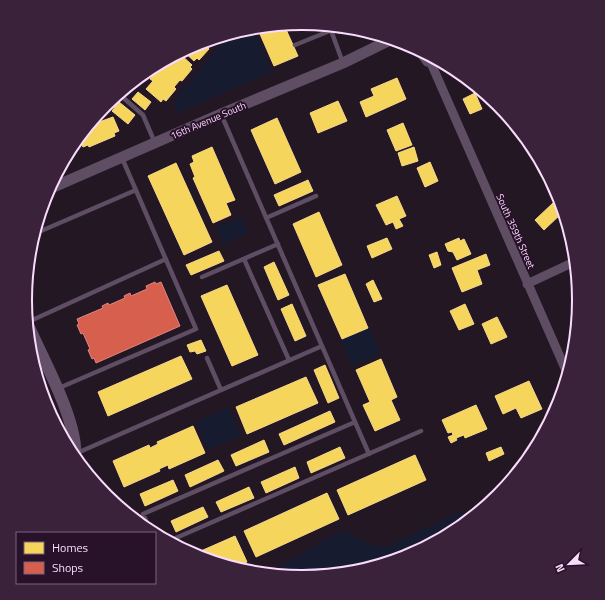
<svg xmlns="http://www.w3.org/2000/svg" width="605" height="600" viewBox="0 0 605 600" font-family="'Titillium Web',sans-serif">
<rect width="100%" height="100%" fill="#231724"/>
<path fill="#171b30" d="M241 31H248L257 36 272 72 177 113C174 105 174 101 179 94L228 35Z
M241 217 248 233 223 244 216 227Z
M370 328 381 353 352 366 341 340Z
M228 407 241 435 208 450 196 422Z
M461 511 466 522 456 530 408 556 356 572 302 577 268 574 327 538 344 531 373 545 386 547Z"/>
<path fill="#f6d55c" stroke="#f7d78c" d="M282 25H284L298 56 274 66 260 34Z
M337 26 347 27 348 32 338 33Z
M218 38 215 41 213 40 207 47 209 49 199 60 197 58 194 61 183 51 197 44Z
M179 53 192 65 190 67 192 69 182 81 180 80 174 87 176 89 166 101 163 99 161 102 146 89 153 81 150 79 166 60 170 58 171 59Z
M150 69 135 88 131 84 149 70Z
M397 78 406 99 366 117 360 102 374 96 371 89Z
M138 92 151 102 145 110 132 99Z
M475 93 482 109 470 114 463 99Z
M338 101 347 121 318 133 310 113Z
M119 102 135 115 128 124 112 111Z
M113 117 119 131 114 133 115 136 89 147 88 145 83 147 78 139 88 128V126Z
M277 118 301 172 275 184 251 130Z
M403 123 412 145 396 151 387 130Z
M74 144 78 150 66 158 72 146Z
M212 147 235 200 226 203 231 215 213 223 193 178 195 177 190 164 194 162 192 156Z
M414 147 418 161 402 166 398 153Z
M430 162 438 181 425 187 417 168Z
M176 163 212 242 184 255 148 176Z
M308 180 313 191 279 206 274 195Z
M397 196 406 216 399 219 403 226 396 229 393 222 386 225 376 205Z
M553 203 562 213 544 230 535 220Z
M319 212 342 265 316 277 293 224Z
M387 238 392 249 372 258 367 246Z
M459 238 460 241 464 239 471 254 457 260 453 252 448 251 445 244Z
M219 251 224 261 191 275 186 265Z
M437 252 441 265 434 268 429 255Z
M486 254 490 265 477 270 482 284 462 292 452 268Z
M274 262 289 295 278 300 264 267Z
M345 274 368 328 342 339 318 285Z
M373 280 382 299 374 302 366 284Z
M227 285 258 355 232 366 201 296Z
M292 304 306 336 295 341 281 309Z
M465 304 474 324 459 330 450 311Z
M497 317 507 337 491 344 482 324Z
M201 340 206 351 197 354 195 351 190 352 187 345Z
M181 356 192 379 108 416 98 392Z
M381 359 397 397 391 400 400 420 375 431 363 405 370 402 356 370Z
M325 365 339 398 328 403 314 370Z
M306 377 318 403 247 434 236 407Z
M529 381 542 409 521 418 516 408 503 414 495 396Z
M476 405 487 429 465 438 464 435 456 438 457 440 451 443 448 437 453 435 452 432 448 433 442 420Z
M330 411 335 422 284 445 279 434Z
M193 426 205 453 169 469 168 465 159 469 160 471 124 487 113 461 149 445 150 448 158 444 157 442Z
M264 440 269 452 236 466 231 455Z
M340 447 345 458 311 473 307 462Z
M501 447 504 454 489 461 486 453Z
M415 455 426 480 348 515 337 490Z
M218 460 224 471 190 487 185 475Z
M295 467 299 478 266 493 261 482Z
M173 480 178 491 145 506 140 494Z
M249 487 254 498 221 512 216 502Z
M327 493 339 519 256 557 244 531Z
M203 507 208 517 176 532 171 521Z
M140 518 144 526 136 520Z
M235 536 247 562 235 568 194 554Z"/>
<path fill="#d6604d" stroke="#e18582" d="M155 282 156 284 161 282 180 326 96 363 94 358 92 359 88 350 90 349 83 333 81 334 77 325 79 324 77 319 103 308 102 306 108 303 109 305 125 298 124 296 130 293 131 296 147 289 146 286Z"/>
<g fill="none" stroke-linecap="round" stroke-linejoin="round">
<path stroke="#5f4d63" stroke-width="4.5" d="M331 26 332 33 343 63
M295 45 332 30
M119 94 143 115 155 143
M221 114 369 454
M266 218 316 196
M34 234 136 190
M244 259 289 360
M202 277 278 244
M28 322 166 259
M207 358 221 390
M33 362 43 358
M59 388 196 329 122 158
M77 453 322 346
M151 532 143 514 355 422
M169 541 421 431"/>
<path stroke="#5f4d63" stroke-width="9" d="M418 49 427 62
M427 54 568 375
M527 284 576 261"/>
<path stroke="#5f4d63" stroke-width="11" d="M49 189 221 114 343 63 392 39"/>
<path stroke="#655069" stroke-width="12" d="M28 325C42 357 79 423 75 457"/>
</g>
<g text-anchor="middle" stroke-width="4" stroke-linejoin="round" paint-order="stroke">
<g font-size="10" fill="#fadbfd" stroke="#281229">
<text transform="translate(208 120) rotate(-23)" y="4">16th Avenue South</text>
<text transform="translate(516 231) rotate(66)" y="4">South 359th Street</text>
</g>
</g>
<path d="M0 0H605V600H0ZM32 300a270 270 0 1 1 540 0a270 270 0 1 1-540 0Z" fill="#39223a" fill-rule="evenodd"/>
<path fill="none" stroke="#fadbfd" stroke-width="2" d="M32 300a270 270 0 1 1 540 0a270 270 0 1 1-540 0Z"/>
<rect x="16" y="532" width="140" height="52" fill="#281229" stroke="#7c627e"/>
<rect x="24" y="542" width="20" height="12" fill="#f6d55c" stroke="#7c627e"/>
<text x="52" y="552" font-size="12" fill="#fadbfd">Homes</text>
<rect x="24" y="562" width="20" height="12" fill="#d6604d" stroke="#7c627e"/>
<text x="52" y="572" font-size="12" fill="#fadbfd">Shops</text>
<g transform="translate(569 564) rotate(246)" stroke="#281229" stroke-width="3" paint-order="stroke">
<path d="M0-3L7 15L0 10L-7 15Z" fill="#fadbfd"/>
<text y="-6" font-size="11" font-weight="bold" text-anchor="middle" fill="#fadbfd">N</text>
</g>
</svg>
